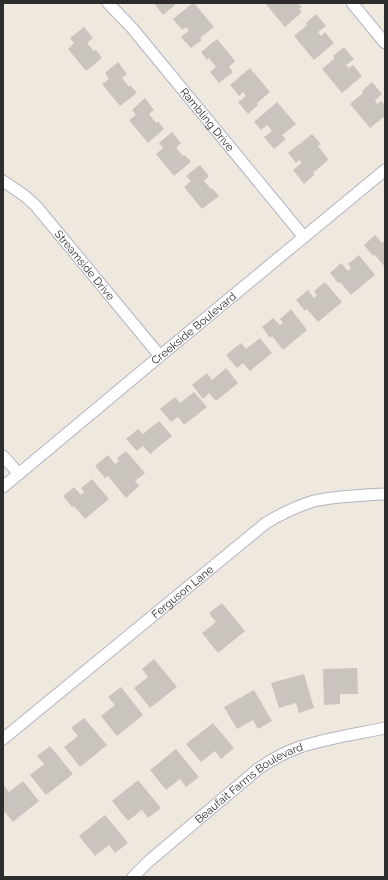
<svg xmlns="http://www.w3.org/2000/svg" width="388" height="880" viewBox="0 0 388 880" font-family="Raleway,sans-serif">
<rect width="100%" height="100%" fill="#eee8df"/>
<path fill="#c9c5be" d="M154 3H173L175 5 163 15Z
M193 3H194L214 27 200 38 202 40 191 48 181 37 189 30 186 27 182 30 173 19Z
M265 3H298L302 7 299 9 302 12 285 27Z
M316 14 326 26 318 32 321 36 325 32 334 43 314 60 294 36 307 25 306 23Z
M84 27 93 38 87 43 94 51 96 50 102 58 86 71 68 49 74 43 70 38Z
M217 39 235 61 229 67 233 72 219 83 210 72 216 67 209 58 207 60 201 52Z
M344 47 354 59 346 65 349 68 353 65 362 76 342 93 322 69 335 58 333 56Z
M118 62 127 74 122 78 129 87 130 85 137 93 120 106 102 84 109 79 105 73Z
M250 68 270 92 257 103 258 105 248 114 238 102 246 96 243 92 239 96 230 85Z
M372 82 382 94 375 100 377 104 381 101 385 105V116L370 128 350 104 363 93 362 91Z
M145 98 154 110 149 114 156 123 158 121 164 129 148 143 129 120 136 115 132 110Z
M277 102 296 124 282 135 286 139 274 149 264 137 272 131 267 125 261 130 254 122Z
M172 132 181 143 176 148 183 156 185 155 191 162 174 176 156 154 163 148 159 143Z
M312 134 321 144 318 146 328 159 327 161 313 173 315 174 304 184 293 170 302 163 299 160 296 163 288 153Z
M200 165 209 176 204 181 211 189 212 188 219 196 202 209 184 187 191 181 186 176Z
M375 235 382 243 385 240V267L374 254 373 256 364 245Z
M359 255 375 275 351 295 340 282 338 283 330 273 341 263 348 271 351 268 348 264Z
M325 282 342 302 318 322 307 309 305 311 296 300 308 290 314 298 317 295 314 291Z
M291 309 307 330 283 350 272 336 270 338 262 327 273 318 280 325 283 323 280 319Z
M260 338 272 353 250 371 243 363 237 368 226 355 241 343 246 349Z
M226 368 238 383 216 401 209 393 203 399 192 385 207 373 212 380Z
M194 392 207 407 184 425 178 417 171 422 160 409 175 397 180 403Z
M159 421 172 436 150 454 143 446 137 451 126 439 138 429 143 434Z
M126 451 145 473 135 481 139 486 126 498 108 476 105 478 95 466 108 455 115 464 119 461 117 458Z
M92 479 109 499 85 519 74 506 72 507 63 496 74 487 81 495 84 492 81 488Z
M222 603 245 631 218 653 202 633 216 622 209 613Z
M154 659 177 687 150 708 134 688 148 677 142 669Z
M357 668 358 694H340V704L324 705 323 669Z
M304 674 314 708 299 713 296 703 279 708 271 683Z
M121 687 143 715 117 736 101 716 115 705 108 697Z
M254 690 272 721 258 729 253 720 237 729 224 707Z
M84 718 107 745 80 767 64 747 78 736 71 728Z
M213 723 234 748 221 759 215 751 201 762 186 744Z
M50 746 73 774 46 795 30 775 44 764 37 756Z
M176 749 199 777 186 787 180 779 166 790 150 770Z
M138 780 161 808 148 818 142 810 128 821 112 801Z
M23 781 39 801 13 822 3 810V784L9 792Z
M105 815 128 843 115 853 109 845 95 856 79 836Z"/>
<g fill="none" stroke-linecap="round" stroke-linejoin="round">
<defs>
<g id="minor">
<path id="s1" d="M108 3 132 28 304 237"/>
<path d="M352 3 385 43"/>
<path id="s2" d="M3 181 25 196 36 206 160 356"/>
<path d="M3 456 19 474"/>
<path id="s3" d="M3 487 160 356 385 170"/>
<path id="s4" d="M3 739 266 523C281 514 297 506 314 501 337 496 361 495 385 494"/>
<path id="s5" d="M133 877 149 861 258 769C271 760 285 752 300 747 327 738 356 734 385 728"/>
</g>
</defs>
<use href="#minor" stroke="#b2b4c0" stroke-width="13"/>
<use href="#minor" stroke="#fff" stroke-width="11"/>
</g>
<g text-anchor="middle" stroke-width="4" stroke-linejoin="round" paint-order="stroke">
<g font-size="11" fill="#2c2c2c" stroke="#fff">
<text dy="4" stroke="none"><textPath href="#s1" startOffset="153">Rambling Drive</textPath></text>
<text dy="4" stroke="none"><textPath href="#s2" startOffset="118">Streamside Drive</textPath></text>
<text dy="4" stroke="none"><textPath href="#s3" startOffset="248">Creekside Boulevard</textPath></text>
<text dy="4" stroke="none"><textPath href="#s4" startOffset="232">Ferguson Lane</textPath></text>
<text dy="4" stroke="none"><textPath href="#s5" startOffset="150">Beaufait Farms Boulevard</textPath></text>
</g>
</g>
<rect width="388" height="880" fill="none" stroke="#2c2c2c" stroke-width="8"/>
</svg>
